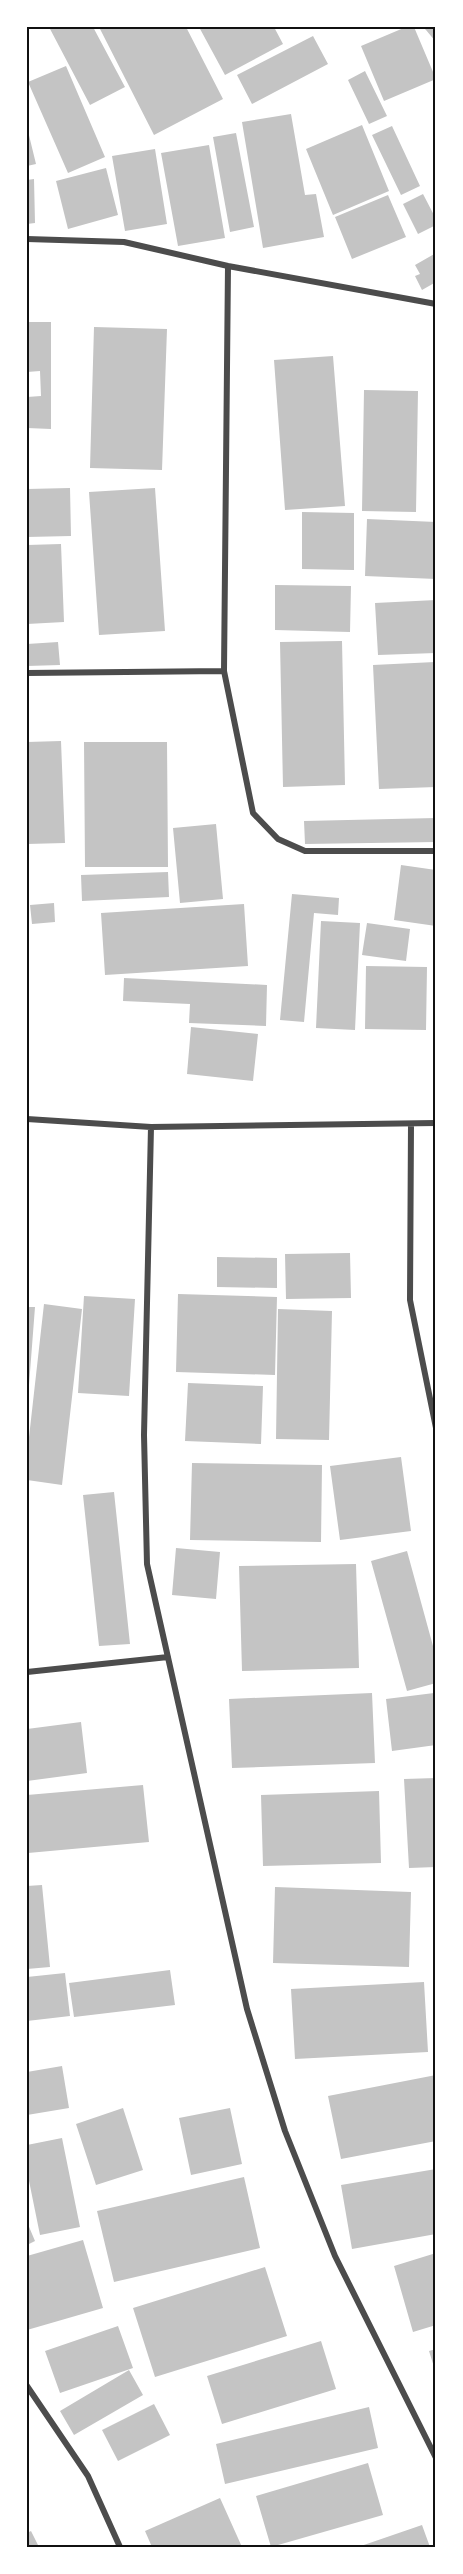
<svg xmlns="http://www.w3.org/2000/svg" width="463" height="2574" viewBox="0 0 463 2574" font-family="Figtree,sans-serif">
<rect width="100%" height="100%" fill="#fff"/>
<path fill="#c4c4c4" d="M49 27H93L125 87 90 105Z
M99 27H186L223 99 154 135Z
M199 27H274L283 44 225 75Z
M406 27H414L436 79 384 101 361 46Z
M423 27H436V42L426 30Z
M313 36 328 64 252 104 237 75Z
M66 66 105 157 68 173 28 82Z
M365 71 387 116 369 124 348 80Z
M291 114 305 195 316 194 324 237 263 248 242 122Z
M362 125 389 191 333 215 306 149Z
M392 126 420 186 401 195 372 135Z
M27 127 36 164 27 166Z
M236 133 254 227 230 232 213 137Z
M209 145 225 238 178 246 161 153Z
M155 149 167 224 125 231 112 156Z
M106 168 118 215 68 229 56 181Z
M34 179 35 223 27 224V180Z
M423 194 436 219V225L418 234 403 204Z
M388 195 406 237 352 259 335 217Z
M436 253V282L422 290 415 276 420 274 415 265Z
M27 322H51V429L27 428V397L41 396 40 371 27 372Z
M94 327 167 329 162 470 90 468Z
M333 356 345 506 285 510 274 360Z
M364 390 418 391 416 512 362 511Z
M70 488 71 536 27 537V489Z
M155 488 165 631 99 635 89 492Z
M302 512 354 513V570L302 569Z
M367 519 436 522V579L365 576Z
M61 544 64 622 27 624V545Z
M275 585 351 586 350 632 275 630Z
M436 600V653L378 655 375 603Z
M342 641 345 785 283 787 280 642Z
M58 642 60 665 27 666V644Z
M435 662 436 787 379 789 373 665Z
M61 741 65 843 27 844V742Z
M84 742H167L168 867H85Z
M436 818V842L305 844 304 821Z
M216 824 223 899 180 903 173 828Z
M401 865 436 870V926L394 920Z
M168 872 169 897 82 901 81 875Z
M292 894 339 898 338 915 314 913 304 1022 280 1020Z
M54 903 55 922 32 924 30 905Z
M244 904 248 966 105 975 101 913Z
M321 921 360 923 355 1030 316 1028Z
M367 923 410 929 406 961 362 955Z
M366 966 427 967 426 1030 365 1029Z
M124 978 267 985 266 1026 189 1023 190 1004 123 1001Z
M191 1027 258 1034 253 1081 187 1074Z
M350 1253 351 1298 286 1299 285 1254Z
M217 1257 277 1258V1288L217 1287Z
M178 1294 277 1297 275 1375 176 1372Z
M84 1296 135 1299 129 1396 78 1393Z
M44 1304 82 1309 62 1485 27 1480V1455Z
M27 1307H35L29 1385H27Z
M278 1309 332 1311 329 1440 276 1439Z
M188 1383 263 1386 261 1444 185 1441Z
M401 1457 411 1531 340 1540 330 1466Z
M192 1463 322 1465 321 1542 190 1540Z
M114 1492 130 1644 99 1646 83 1495Z
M176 1548 220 1552 216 1599 172 1595Z
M407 1551 436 1657V1683L407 1691 371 1561Z
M356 1564 359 1668 242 1671 239 1566Z
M372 1693 375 1763 232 1768 229 1699Z
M434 1693 436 1745 392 1751 386 1699Z
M81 1722 87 1773 27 1781V1729Z
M436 1778V1867L409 1868 404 1779Z
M143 1785 149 1842 28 1853 27 1795Z
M379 1791 381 1863 263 1866 261 1795Z
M42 1885 50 1967 27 1969V1886Z
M275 1887 411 1892 409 1967 273 1963Z
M170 1970 175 2005 74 2017 69 1983Z
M65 1973 70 2016 27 2021V1977Z
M424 1982 428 2052 295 2059 291 1989Z
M62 2066 69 2108 27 2115V2072Z
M436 2075V2141L341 2159 328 2096Z
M123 2108 143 2170 96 2185 76 2124Z
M230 2108 242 2164 191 2175 179 2118Z
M62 2138 80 2227 40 2235 27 2171V2145Z
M436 2169V2234L352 2249 341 2185Z
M244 2177 260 2248 114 2282 97 2211Z
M27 2222 35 2241 27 2245Z
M83 2240 103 2308 27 2330V2256Z
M436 2253V2325L413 2332 394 2266Z
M265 2267 287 2336 155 2377 133 2308Z
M118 2326 133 2368 60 2393 45 2351Z
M321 2341 336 2389 222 2424 207 2376Z
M436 2349V2370H435L429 2351Z
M129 2370 143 2395 74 2435 60 2411Z
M154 2404 170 2435 118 2461 102 2430Z
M369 2407 378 2448 225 2484 216 2444Z
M368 2463 383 2515 271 2547 256 2496Z
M220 2498 242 2547H152L145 2531Z
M422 2525 430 2547H358Z
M31 2531 39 2547H27V2533Z"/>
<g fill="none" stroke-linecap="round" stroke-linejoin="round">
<path stroke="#4c4c4c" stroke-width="6" d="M27 239 124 242 228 266 436 304
M228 266 224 671 253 813 278 839 305 851H436
M27 673 224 671
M27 1119 151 1127 436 1123
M411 1124 410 1300 436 1428
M151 1127 144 1435 147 1564 247 2009 285 2131 335 2256 436 2458
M27 1672 168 1657
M27 2386 88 2476 120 2547"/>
</g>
<rect width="463" height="2574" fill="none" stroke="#ffffff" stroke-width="57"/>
<rect x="28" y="28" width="406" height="2518" fill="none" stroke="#111" stroke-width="2"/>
</svg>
